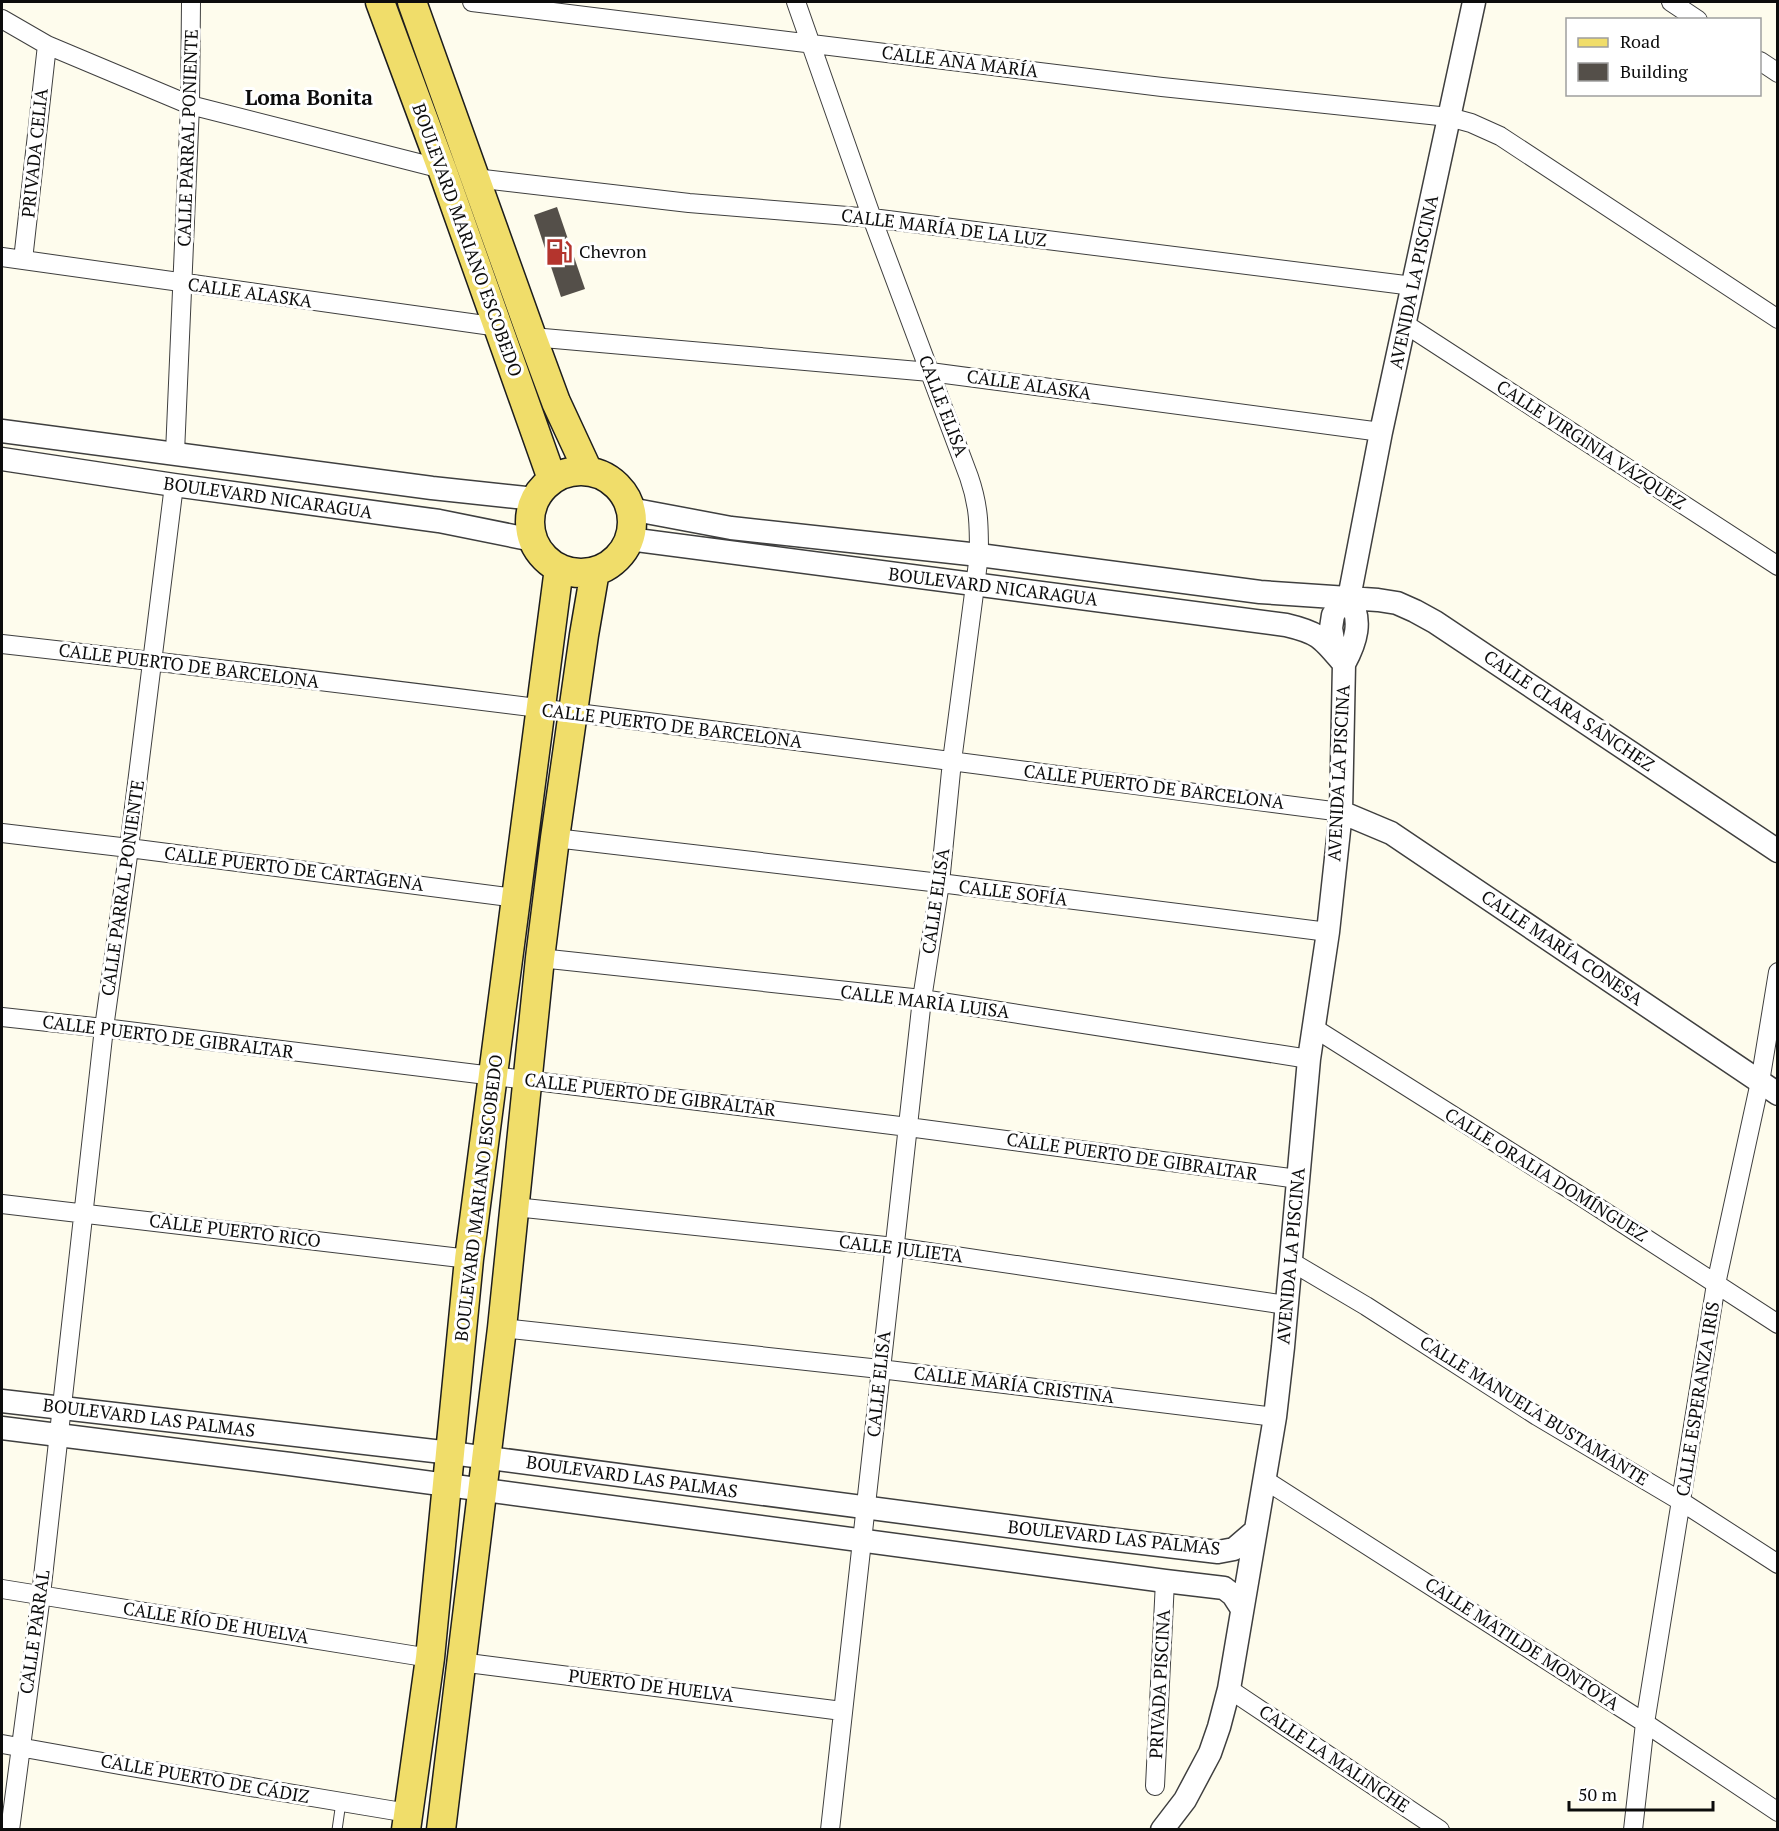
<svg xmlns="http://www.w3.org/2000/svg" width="1779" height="1831" viewBox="0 0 1779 1831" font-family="'PT Serif',serif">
<rect width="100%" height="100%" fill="#fefced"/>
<path fill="#544f49" d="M557 207 585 289 561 297 534 215Z"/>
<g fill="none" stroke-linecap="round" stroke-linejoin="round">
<defs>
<path id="service" d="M337 1830 341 1802"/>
<path id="minor" d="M472 2 1162 87 1449 117 1471 123 1500 136 1778 319
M796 2 872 218 969 477C979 506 979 525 979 555L952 761 940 883 922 999 830 1830
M1671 2 1698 20
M2 19 47 45 190 105 442 169
M1760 61 1778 73
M475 178 689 203 872 218 1413 286
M2 257 499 327
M23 260 47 45
M1405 324 1778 566
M532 337 930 372 1381 432
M175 453 190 105 191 2
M2 644C449 694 895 754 1341 812
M2 833 129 848 516 898
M555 838 940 883 1328 932
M540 958 922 999 1309 1059
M2 1017 104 1028 908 1127 1298 1179
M1314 1028 1582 1197 1778 1324
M2 1204 469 1259
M515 1207 895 1247 1286 1305
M1290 1261 1366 1306 1537 1416 1682 1502 1778 1564
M502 1328 880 1369 1275 1417
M1265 1480 1645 1723 1778 1812
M2 1589 430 1658
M460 1662 842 1711
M1229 1689 1440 1830
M2 1744 125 1766 408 1813
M1155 1786 1165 1581
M10 1830 41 1595 104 1028 129 848 174 485
M1633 1830 1645 1723 1716 1284 1760 1082 1778 972"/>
<path id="tertiary" d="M2 431 432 488 535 499
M2 459 174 485 439 521 533 540
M630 509 731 528 979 555 1260 592 1378 600 1397 603 1415 611 1435 622 1778 851
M629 539 1286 625C1320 633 1322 638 1344 664 1356 642 1363 620 1349 598
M1341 812 1391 833 1778 1094
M2 1401 451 1453 1084 1536 1218 1552 1234 1549 1255 1531
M2 1428 290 1464 1165 1581 1224 1588 1233 1595 1242 1609
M1162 1830 1185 1800 1210 1753 1219 1727 1229 1689 1275 1417 1283 1347 1309 1059 1328 932 1341 812 1344 664 1333 640 1331 628 1333 615 1339 606 1349 598 1381 432 1474 2"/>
<path id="primary" d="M380 2 442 169 552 479
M412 2 532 337 556 402 588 471
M530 522a51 51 0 1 1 102 0a51 51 0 1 1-102 0Z
M406 1830 430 1658 469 1259 559 568
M441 1830 502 1328 540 958 555 838 584 635 595 571"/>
</defs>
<use href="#service" stroke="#3f3f3f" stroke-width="11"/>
<use href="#minor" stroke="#3f3f3f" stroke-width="20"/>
<use href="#tertiary" stroke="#3f3f3f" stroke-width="25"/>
<use href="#primary" stroke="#1d1d1d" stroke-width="31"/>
<use href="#service" stroke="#fff" stroke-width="9"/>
<use href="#minor" stroke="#fff" stroke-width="18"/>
<use href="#tertiary" stroke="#fff" stroke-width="22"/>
<use href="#primary" stroke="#f0dd6a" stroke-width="28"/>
</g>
<defs>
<symbol id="fuel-bare" viewBox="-9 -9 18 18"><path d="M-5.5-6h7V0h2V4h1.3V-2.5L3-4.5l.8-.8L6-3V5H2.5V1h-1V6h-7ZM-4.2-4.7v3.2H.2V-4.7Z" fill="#b4342d" stroke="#fff" stroke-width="2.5" paint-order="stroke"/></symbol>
</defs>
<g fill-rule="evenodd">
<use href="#fuel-bare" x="540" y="233" width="38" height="38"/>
</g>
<g text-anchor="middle" stroke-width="6" stroke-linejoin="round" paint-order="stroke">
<g font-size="18" fill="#0c0c0c" stroke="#fff">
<text transform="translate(960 62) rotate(7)" y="6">CALLE ANA MARÍA</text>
<text transform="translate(188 138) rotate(-88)" y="6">CALLE PARRAL PONIENTE</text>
<text transform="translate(35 153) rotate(-84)" y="6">PRIVADA CELIA</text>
<text transform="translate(944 228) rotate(7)" y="6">CALLE MARÍA DE LA LUZ</text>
<text transform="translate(467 240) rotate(70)" y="6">BOULEVARD MARIANO ESCOBEDO</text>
<text transform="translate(1414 282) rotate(-78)" y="6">AVENIDA LA PISCINA</text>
<text transform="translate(250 293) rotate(8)" y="6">CALLE ALASKA</text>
<text transform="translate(1029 385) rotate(8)" y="6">CALLE ALASKA</text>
<text transform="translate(943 406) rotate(69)" y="6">CALLE ELISA</text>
<text transform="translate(1591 445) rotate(33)" y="6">CALLE VIRGINIA VÁZQUEZ</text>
<text transform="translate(268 498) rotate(8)" y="6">BOULEVARD NICARAGUA</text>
<text transform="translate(993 587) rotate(7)" y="6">BOULEVARD NICARAGUA</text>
<text transform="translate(189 666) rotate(7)" y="6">CALLE PUERTO DE BARCELONA</text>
<text transform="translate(1569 711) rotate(34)" y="6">CALLE CLARA SÁNCHEZ</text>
<text transform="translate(672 726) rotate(7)" y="6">CALLE PUERTO DE BARCELONA</text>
<text transform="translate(1339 773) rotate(-87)" y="6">AVENIDA LA PISCINA</text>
<text transform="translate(1154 787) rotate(7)" y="6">CALLE PUERTO DE BARCELONA</text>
<text transform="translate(294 869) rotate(7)" y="6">CALLE PUERTO DE CARTAGENA</text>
<text transform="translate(123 888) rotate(-82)" y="6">CALLE PARRAL PONIENTE</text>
<text transform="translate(1013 893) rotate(7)" y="6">CALLE SOFÍA</text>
<text transform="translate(936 901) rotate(-82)" y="6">CALLE ELISA</text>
<text transform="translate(1562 948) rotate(34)" y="6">CALLE MARÍA CONESA</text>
<text transform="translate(925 1002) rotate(7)" y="6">CALLE MARÍA LUISA</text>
<text transform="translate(168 1037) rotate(7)" y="6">CALLE PUERTO DE GIBRALTAR</text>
<text transform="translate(650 1095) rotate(7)" y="6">CALLE PUERTO DE GIBRALTAR</text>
<text transform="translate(1132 1157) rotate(8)" y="6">CALLE PUERTO DE GIBRALTAR</text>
<text transform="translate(1546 1175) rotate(32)" y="6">CALLE ORALIA DOMÍNGUEZ</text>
<text transform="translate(479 1198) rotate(-83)" y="6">BOULEVARD MARIANO ESCOBEDO</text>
<text transform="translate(235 1231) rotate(7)" y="6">CALLE PUERTO RICO</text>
<text transform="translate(901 1249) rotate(7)" y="6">CALLE JULIETA</text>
<text transform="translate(1291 1256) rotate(-85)" y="6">AVENIDA LA PISCINA</text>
<text transform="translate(879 1384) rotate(-84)" y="6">CALLE ELISA</text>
<text transform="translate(1014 1385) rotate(7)" y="6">CALLE MARÍA CRISTINA</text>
<text transform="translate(1698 1399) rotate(-81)" y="6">CALLE ESPERANZA IRIS</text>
<text transform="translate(1534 1411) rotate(32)" y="6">CALLE MANUELA BUSTAMANTE</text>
<text transform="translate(149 1418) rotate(7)" y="6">BOULEVARD LAS PALMAS</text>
<text transform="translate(632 1477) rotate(8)" y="6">BOULEVARD LAS PALMAS</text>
<text transform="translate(1114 1538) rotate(6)" y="6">BOULEVARD LAS PALMAS</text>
<text transform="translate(216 1623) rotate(9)" y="6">CALLE RÍO DE HUELVA</text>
<text transform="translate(35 1632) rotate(-82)" y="6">CALLE PARRAL</text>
<text transform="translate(1522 1644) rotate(33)" y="6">CALLE MATILDE MONTOYA</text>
<text transform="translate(1160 1684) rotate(-87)" y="6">PRIVADA PISCINA</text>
<text transform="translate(651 1686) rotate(7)" y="6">PUERTO DE HUELVA</text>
<text transform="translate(1334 1759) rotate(34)" y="6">CALLE LA MALINCHE</text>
<text transform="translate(205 1779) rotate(10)" y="6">CALLE PUERTO DE CÁDIZ</text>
</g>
<g font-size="18" fill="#0c0c0c" stroke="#fff" text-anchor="start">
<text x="579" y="258">Chevron</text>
</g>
<g font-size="21" font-weight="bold" fill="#0c0c0c" stroke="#fff">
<text x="309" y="105">Loma Bonita</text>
</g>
</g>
<rect width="1779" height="1831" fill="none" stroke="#0c0c0c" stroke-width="6"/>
<rect x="1566" y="18" width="195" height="78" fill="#ffffff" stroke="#9e9e9e" stroke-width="1.5"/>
<rect x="1578" y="38" width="30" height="9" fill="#f0dd6a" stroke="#9e9e9e" stroke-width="1.5"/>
<text x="1620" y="48" font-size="18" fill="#0c0c0c">Road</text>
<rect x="1578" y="63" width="30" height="18" fill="#544f49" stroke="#9e9e9e" stroke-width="1.5"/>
<text x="1620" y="78" font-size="18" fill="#0c0c0c">Building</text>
<path d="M1569 1801v9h144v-9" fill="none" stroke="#0c0c0c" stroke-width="3"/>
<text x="1578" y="1801" font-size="18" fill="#0c0c0c" stroke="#ffffff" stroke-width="4.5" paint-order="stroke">50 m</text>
</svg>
